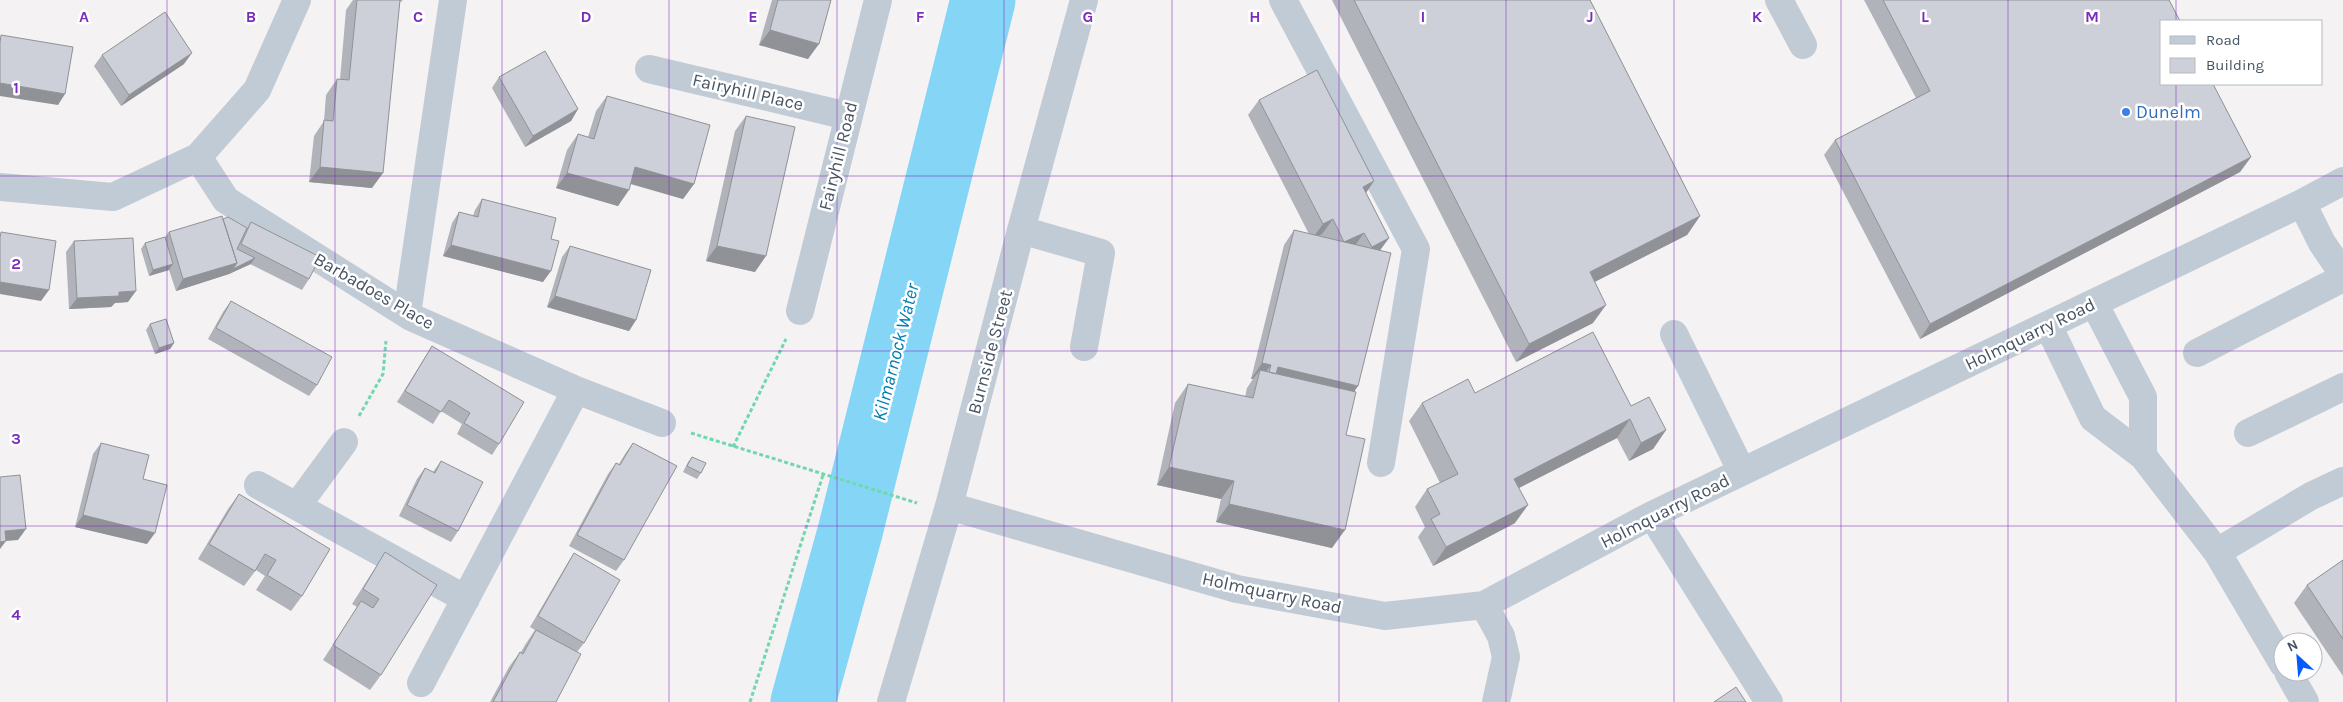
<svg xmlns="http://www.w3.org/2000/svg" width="2343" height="702" viewBox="0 0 2343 702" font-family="Karla,sans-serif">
<rect width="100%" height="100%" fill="#f4f2f2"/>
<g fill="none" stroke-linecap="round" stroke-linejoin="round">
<path stroke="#85d5f7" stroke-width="65" d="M803 702 850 532 983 0"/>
<path stroke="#70d8ae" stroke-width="3" stroke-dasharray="4 2.5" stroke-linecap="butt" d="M359 416 383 374 386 341
M691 433 917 503
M733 447 786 339
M750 702 823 475"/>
<path stroke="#c1cbd5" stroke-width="28" d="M1283 0 1416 249 1381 463
M1779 0 1803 45
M649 69 848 116
M198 157 226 200 411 317 576 390 662 423
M0 187 113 197 198 157 257 90 297 0
M2302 203 2322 243 2343 274
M1021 230 1101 253 1084 347
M2094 303 2143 397V456
M800 311 878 0
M407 314 453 0
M2048 325 2093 418 2143 456 2217 552 2283 664
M1674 334 1742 472
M2197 353 2343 278
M2248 433 2343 387
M258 485 466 599
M297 506 344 442
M949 506 1237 589 1385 616 1484 605 1652 515 2302 203 2343 181
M1652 515 1769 702
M2217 552 2311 496 2343 481
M1484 605 1501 636 1506 657 1496 702
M2288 672 2305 702
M421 683 576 390
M891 702 949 506 1021 230 1084 0"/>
</g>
<path fill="#b0b3ba" d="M353 0H403L401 2H400L372 188 309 182 314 136 324 121 326 95 337 79 340 80 346 10Z
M772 0H831L808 59 759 45Z
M1332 0H1590L1700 216 1687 235 1594 282 1593 323 1516 362Z
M1864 0H2169L2251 157 2240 172 1920 339 1824 155 1835 140 1916 98Z
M102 55 184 64 121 106 94 66Z
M499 77 578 109 571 121 525 147 492 88Z
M607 96 694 184 683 199 630 184 618 206 556 188 567 150 578 134 588 137 596 111Z
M1259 100 1366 193 1389 238 1380 250 1346 435 1332 548 1216 522 1221 499 1157 485 1175 403 1188 384 1245 397 1247 388 1253 379H1251L1284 245 1294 230 1309 234 1248 115Z
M746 116 755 272 706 261 735 131Z
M482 199 551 239 543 282 443 256 452 223 459 212 473 216 475 210Z
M223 219 247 228 251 222 309 279 302 290 250 264 229 274 176 291 169 270 149 276 141 249 145 243 165 237 169 232Z
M74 241 128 302 115 303 111 307 69 309 66 252Z
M570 246 636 320 629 331 547 307 562 257Z
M231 301 317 385 309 396 208 339 223 312Z
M150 324 174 343 170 349 155 354 146 330Z
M432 346 499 444 492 455 457 434 462 424 441 411 433 424 397 402 425 357Z
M1475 393 1631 406 1666 430 1653 449 1629 461 1617 438 1519 488 1515 523 1433 566 1418 537 1425 527 1415 507 1427 489 1440 483 1409 421 1422 403Z
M101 443 143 479 147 544 75 527 93 454Z
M633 443 624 560 616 571 569 546 608 474 616 463 619 464 625 454Z
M692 457 701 473 697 479 683 472 688 462Z
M441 461 458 531 451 542 399 516 417 479 425 468 433 472Z
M239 494 302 596 291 611 256 590 265 576 256 570 244 586 198 559 228 509Z
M385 552 381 675 370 690 323 660 357 607 352 604 375 568Z
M574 553 584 643 577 652 556 702H490L509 667 520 652H521L525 645 535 630 530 627 567 564Z
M2343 560V676L2294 603 2307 585Z"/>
<path fill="#909297" d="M770 30 819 44 808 59 759 45Z
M192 53 184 64 121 106 129 95Z
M0 83 65 94 58 105 0 96Z
M578 109 571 121 525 147 533 136Z
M2251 157 2240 172 1920 339 1930 324Z
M320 167 383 173 372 188 309 182Z
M635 167 694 184 683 199 625 182Z
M567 173 629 190 618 206 556 188Z
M1374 181 1364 196 1363 187Z
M1700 216 1687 235 1577 291 1590 272Z
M1333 219 1322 234 1312 239 1323 224Z
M1364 233 1353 248 1344 242Z
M1389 238 1378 253 1361 262 1372 247Z
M451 245 551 271 543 282 443 256Z
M717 246 766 256 755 272 706 261Z
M255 258 251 264 229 274 233 269Z
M237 263 229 274 176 291 183 279Z
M173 264 169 270 149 276 153 270Z
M0 282 49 290 41 301 0 294Z
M136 291 128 302 115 303 111 307 69 309 77 298 119 292Z
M555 296 636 320 629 331 547 307Z
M1606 305 1593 323 1516 362 1529 344Z
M174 343 170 349 155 354 159 348Z
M1262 363 1271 365 1260 380V370L1253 379H1251Z
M1278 367 1358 386 1348 401 1270 383Z
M1630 419 1617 438 1501 497 1514 479Z
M1666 430 1653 449 1629 461 1641 443Z
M1169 467 1234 481 1221 499 1157 485Z
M1229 504 1345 530 1332 548 1216 522Z
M1528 505 1515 523 1433 566 1446 547Z
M83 515 155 533 147 544 75 527Z
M26 529 18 540 6 541 0 549V538L5 531Z"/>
<path fill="#cdd0d8" stroke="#909297" d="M357 0H400L383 173 320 167 324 120 333 121 337 79 349 80Z
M778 0H831L819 44 770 30Z
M1354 0H1590L1700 216 1590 272 1606 305 1529 344Z
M1883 0H2169L2180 21H2162V84H2213L2251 157 1930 324 1835 140 1930 91Z
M165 12 192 53 129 95 102 55Z
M1 35 73 47 65 94 0 83V43Z
M545 51 578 109 533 136 499 77Z
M1317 70 1374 181 1363 187 1389 238 1372 247 1364 233 1344 242 1333 219 1323 224 1259 100Z
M607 96 710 125 694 184 635 167 629 190 567 173 578 134 594 139Z
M746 116 795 127 766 256 717 246Z
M482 199 556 218 551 239 559 241 551 271 451 245 459 212 478 217Z
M222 216 237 263 183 279 169 232Z
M228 217 247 228 237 249 255 258 233 269 237 263 223 219Z
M251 222 320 257 309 279 241 244Z
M1294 230 1391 253 1358 386 1278 367 1276 374 1269 372 1271 365 1262 363Z
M1 232 56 241 49 290 0 282V238Z
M165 237 173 264 153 270 145 243Z
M133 238 136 291 119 292V296L77 298 74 241Z
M570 246 651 270 636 320 555 296Z
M231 301 332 357 317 385 216 328Z
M166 319 174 343 159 348 150 324Z
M1593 332 1631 406 1649 397 1666 430 1641 443 1630 419 1514 479 1528 505 1446 547 1431 519 1440 514 1427 489 1458 474 1422 403 1468 379 1475 393Z
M432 346 524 402 499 444 464 423 470 413 449 400 441 412 405 391Z
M1260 370 1356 392 1346 435 1365 439 1345 530 1229 504 1234 481 1169 467 1188 384 1253 398Z
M101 443 149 455 143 479 167 485 155 533 83 515Z
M633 443 677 466 624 560 577 535 616 463 620 465Z
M692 457 706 463 701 473 687 466Z
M441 461 483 482 458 531 407 505 425 468 435 473Z
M20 475 26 529 5 531 6 541 0 542V477Z
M239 494 330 549 302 596 267 575 276 560 265 554 255 571 209 544Z
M385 552 437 585 381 675 333 645 361 601 373 608 379 599 363 589Z
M574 553 620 580 584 643 538 616Z
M2343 560V639L2307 585Z
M536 630 581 654 556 702H493L520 652 523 654Z
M1736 687 1746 702H1714Z"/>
<path fill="none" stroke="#7b2cbf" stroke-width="1" stroke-opacity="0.55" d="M167 0V702M335 0V702M502 0V702M669 0V702M837 0V702M1004 0V702M1172 0V702M1339 0V702M1506 0V702M1674 0V702M1841 0V702M2008 0V702M2176 0V21M2176 84V702M0 176H2343M0 351H2343M0 526H2343"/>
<circle fill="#3f7fe0" stroke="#fff" stroke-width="2" cx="2126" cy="112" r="5"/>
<g text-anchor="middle" stroke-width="5" stroke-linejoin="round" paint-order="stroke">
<g font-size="18" fill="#475362" stroke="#fff">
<text transform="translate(748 92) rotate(13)" y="6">Fairyhill Place</text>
<text transform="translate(838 156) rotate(-76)" y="6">Fairyhill Road</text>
<text transform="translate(374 291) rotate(30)" y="6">Barbadoes Place</text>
<text transform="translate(2030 334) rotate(-26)" y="6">Holmquarry Road</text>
<text transform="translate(990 352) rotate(-75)" y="6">Burnside Street</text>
<text transform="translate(1665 511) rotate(-27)" y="6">Holmquarry Road</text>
<text transform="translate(1272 593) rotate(12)" y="6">Holmquarry Road</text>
</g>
<g font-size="18" fill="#366cbe" stroke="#fff" text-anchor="start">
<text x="2136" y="118">Dunelm</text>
</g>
<g font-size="19" font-style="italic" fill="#017eb3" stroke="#fff">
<text transform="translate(895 352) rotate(-76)" y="7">Kilmarnock Water</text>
</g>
</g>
<g font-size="16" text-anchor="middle" font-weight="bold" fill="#7b2cbf" stroke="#fff" stroke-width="5" stroke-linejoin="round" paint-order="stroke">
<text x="84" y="22">A</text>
<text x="251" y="22">B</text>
<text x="418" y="22">C</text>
<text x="586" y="22">D</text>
<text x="753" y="22">E</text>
<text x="920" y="22">F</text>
<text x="1088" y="22">G</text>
<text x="1255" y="22">H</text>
<text x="1423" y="22">I</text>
<text x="1590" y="22">J</text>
<text x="1757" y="22">K</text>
<text x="1925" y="22">L</text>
<text x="2092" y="22">M</text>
<text x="16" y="93">1</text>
<text x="16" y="269">2</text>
<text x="16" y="444">3</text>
<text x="16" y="620">4</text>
</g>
<rect x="2160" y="20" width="162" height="65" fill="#ffffff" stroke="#b5bac0"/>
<rect x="2170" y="36" width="25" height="8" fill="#c1cbd5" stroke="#b5bac0"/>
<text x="2206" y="45" font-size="15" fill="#475362">Road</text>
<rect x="2170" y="58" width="25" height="15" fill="#cdd0d8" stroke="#b5bac0"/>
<text x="2206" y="70" font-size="15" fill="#475362">Building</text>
<g transform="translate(2298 657) rotate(334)"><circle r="24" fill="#ffffff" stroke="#b5bac0"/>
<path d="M0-4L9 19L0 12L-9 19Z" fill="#045bfc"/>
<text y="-8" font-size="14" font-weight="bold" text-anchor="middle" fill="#475362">N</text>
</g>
</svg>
